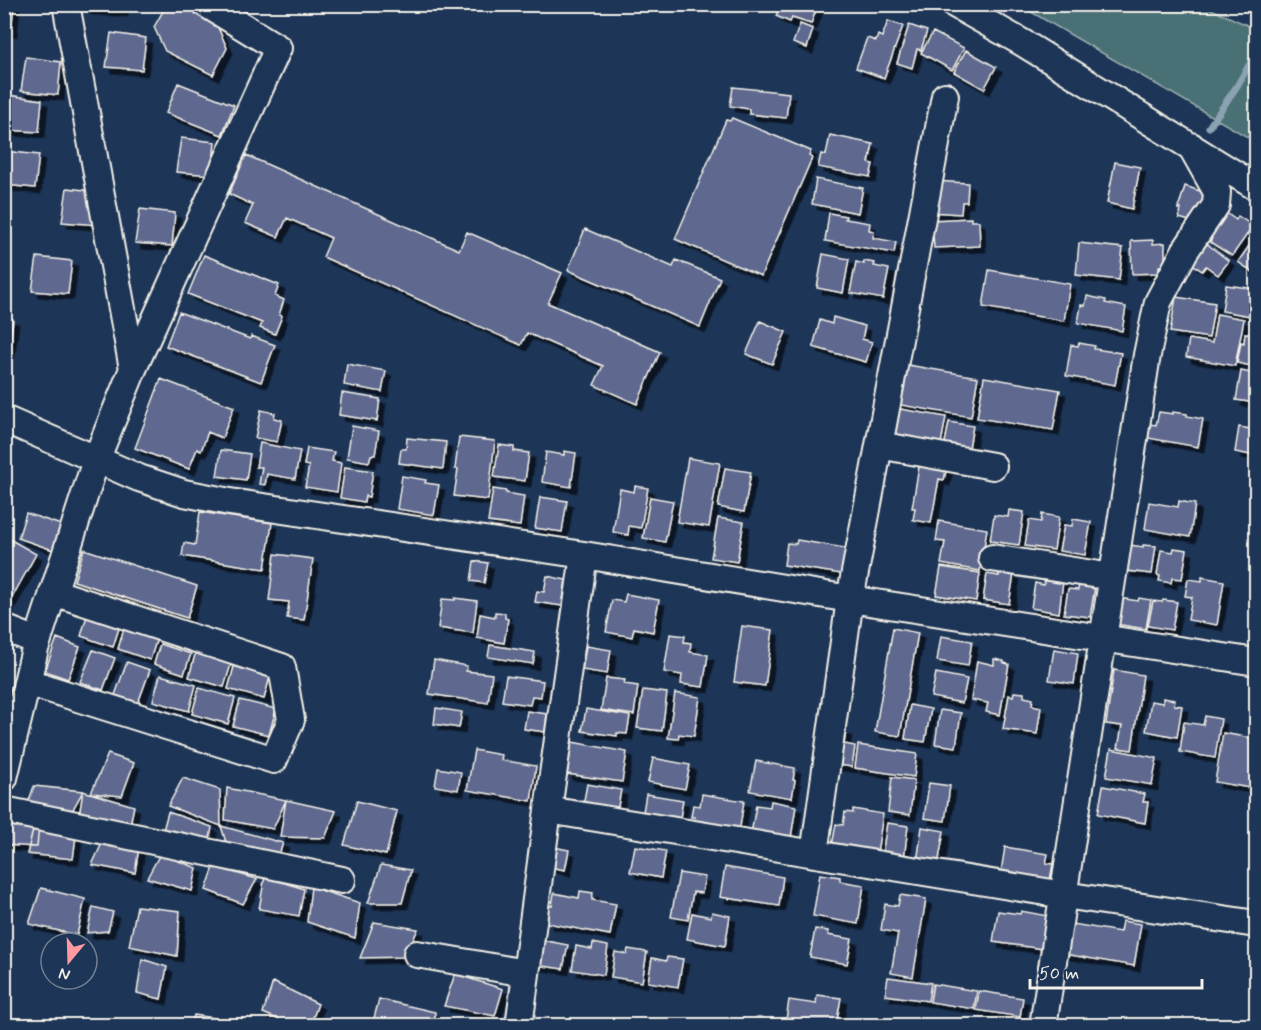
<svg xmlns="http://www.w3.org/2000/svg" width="1261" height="1030" viewBox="0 0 1261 1030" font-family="Mynerve,sans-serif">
<defs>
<filter id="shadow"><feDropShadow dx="5.5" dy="5.5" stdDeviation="0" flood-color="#0009"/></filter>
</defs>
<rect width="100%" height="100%" fill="#1d3557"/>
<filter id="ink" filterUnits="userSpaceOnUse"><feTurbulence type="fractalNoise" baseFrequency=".0167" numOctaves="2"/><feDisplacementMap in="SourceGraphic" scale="12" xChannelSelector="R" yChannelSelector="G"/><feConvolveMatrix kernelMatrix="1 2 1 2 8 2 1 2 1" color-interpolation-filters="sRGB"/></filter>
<g filter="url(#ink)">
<path fill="#486f74" stroke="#9eb0ae" stroke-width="1.5" d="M1019 5H1202L1256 29V142Z"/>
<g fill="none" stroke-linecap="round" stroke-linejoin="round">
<path stroke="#8aa2b1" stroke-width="7" d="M1209 127 1237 86 1256 53"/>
</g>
<path fill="#5e6990" stroke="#f4f1e8" stroke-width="1.5" filter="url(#shadow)" d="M4 4H14L11 31H4Z
M87 4H123L122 11 86 9Z
M167 4H184L216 23 227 48 213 75 165 51 154 27Z
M780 4H818L811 24 792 18 790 22 776 16Z
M888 21 903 26 884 78 856 68 867 38 876 41 878 35 882 37Z
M800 24 813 29 807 48 793 43Z
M909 25 927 31 921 50 917 49 912 68 897 63Z
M933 32 964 48 952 70 921 53Z
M111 33 146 38 142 70 106 67Z
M966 50 996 67 984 89 954 72Z
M26 57 61 62 58 95 21 91Z
M178 83 234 105 222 135 166 113Z
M733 87 789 93 786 118 749 114V109L730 106Z
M8 95 42 100 39 132 4 130V116Z
M732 118 811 151 809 156 812 158 761 276 675 239 726 120 730 121Z
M830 135 873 144 869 163 873 164 870 177 818 167 821 154 826 155Z
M181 138 215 142 212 175 176 172Z
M4 151 39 155 35 188 4 185Z
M246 155 459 250 467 232 562 273 548 303 660 352 637 404 594 385 603 366 527 333 521 345 323 257 331 238 287 218 278 237 245 223 253 205 229 194Z
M1115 162 1140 167 1132 209 1107 203Z
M816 179 863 188 858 213 812 204Z
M933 181 968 183 967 202H962L961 214 931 212Z
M1185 186 1206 193 1200 224 1179 218 1181 209H1178Z
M67 188 102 192 98 225 62 222Z
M140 209 175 213 172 246 135 243Z
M1222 210 1236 220 1238 216 1253 226 1232 256 1210 242 1212 238 1205 234Z
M829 213 846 216 845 219 870 223 869 230 874 231 873 238 896 242 894 253 825 241Z
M971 218V221H979L980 246 934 248 932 220Z
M585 229 673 267 676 260 720 278 700 327 568 270Z
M1153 240V244L1165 243V266H1159V273L1132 274 1131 241Z
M1079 243 1123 248 1119 280 1076 275Z
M1206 243 1229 261 1218 275 1206 266 1202 271 1191 263Z
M1251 243 1256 247V274L1238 262Z
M823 254 849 259 843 293 817 288Z
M204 255 279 285 275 296 284 300 279 315 282 316 275 334 260 328 262 323 188 294Z
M37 257 72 261 68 294 32 291Z
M864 261 875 263 874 266 889 269 883 299 850 293 856 262 864 264Z
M989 270 1070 284 1064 321 983 307Z
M1226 285 1256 289V317L1222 311Z
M1087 296 1106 300 1105 303 1126 307 1122 331 1078 323 1081 305 1085 306Z
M1176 297 1215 303 1209 338 1170 332Z
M179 312 250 339 251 336 275 345 261 382 166 346Z
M1217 314 1244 319 1235 366 1186 357 1189 339 1212 343Z
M4 317 13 319 9 351H4Z
M833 317 865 326 862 339 872 342 866 362 813 347 820 320 832 324Z
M760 321 786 332 772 364 746 354Z
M1245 333 1256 335V367L1237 363 1241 342 1244 343Z
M1079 343 1095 346 1094 349 1121 353 1115 385 1066 376 1071 345 1078 346Z
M347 364 386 371 382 392 344 385Z
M902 364 978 377 971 417 895 404Z
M1241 371 1256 374V403L1236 400Z
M984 377 1060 390 1053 430 977 418Z
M161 379 234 407 222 438 208 432 201 451 197 449 189 469 135 448Z
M342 393 380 399 377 421 339 415Z
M900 409 946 417 940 449 894 441Z
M261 410 275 413 274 418 282 420 277 442 255 438Z
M1159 412 1173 414V412L1187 414V416L1203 419 1198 447 1148 438 1150 424 1156 425Z
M949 422 973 426 968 453 944 448Z
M352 426 379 431 375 455H371L369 462 347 458Z
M1239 427 1256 430V456L1235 452Z
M459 437 495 441 488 500 454 496 458 469H455Z
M407 438 446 442 443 469 399 463 401 449H406Z
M260 443 300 451 295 479 267 474 265 485 259 484 262 467H256Z
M499 445 514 447V451L529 453 525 481 494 477Z
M307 448 334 452 332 461 341 463 337 492 305 487 309 466 304 465Z
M221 450 250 454 246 480 217 476Z
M564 451 576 453 571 487 542 482 546 452 564 455Z
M688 458 720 463 709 527 677 522Z
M920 461 947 466 944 480 939 479 931 523 913 520 915 508H912Z
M345 467 373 471 369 497 365 496 364 502 340 498Z
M725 468 751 472 744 512 718 507Z
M402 476 426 480 425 483 439 485 434 515 397 509Z
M635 486 648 488 641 528 629 526 628 535 613 532 620 489 634 492Z
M493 489 506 491V493L524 496 520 526 488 522Z
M540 497 567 501 562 532 535 528Z
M650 497 673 501 665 542 643 538Z
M1179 501 1195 504 1190 537 1145 529 1149 502 1178 507Z
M1009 510 1024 512 1019 545 990 541 994 515 1008 517Z
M200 512 272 523 265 569 182 556 184 543 195 545Z
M26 513 64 526 56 551 18 538Z
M1042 514 1059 517 1054 550 1025 546 1029 520 1041 522Z
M718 518 744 522 737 562 711 558Z
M1073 519 1091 522 1085 555 1059 551 1064 525 1072 526Z
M939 521 987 529 980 571 941 564 945 542 936 541Z
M4 536 36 554 4 612Z
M797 540 845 548 841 574 784 565 787 543 796 544Z
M1130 545 1143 547V545L1156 546 1152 574 1126 571Z
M1174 548 1187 550 1182 579 1172 578 1171 583 1159 581 1160 576 1157 575 1161 550 1173 552Z
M84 549 197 586 187 618 74 581Z
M275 554 313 559 304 620 287 618 289 602 269 600Z
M474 561 488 563 484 583 471 581Z
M941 567 980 573 976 601 936 595Z
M999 571 1014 574 1009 604 983 600 987 574 999 576Z
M547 576 566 580 562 606 535 602 537 591 544 592Z
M1202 577 1224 581 1217 625 1188 620 1192 597 1185 596 1188 579 1202 581Z
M1045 578 1063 581 1059 613 1031 608 1035 583 1044 585Z
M1079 584 1095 586 1090 617 1064 614 1068 589 1078 590Z
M626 594 659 600 653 632 634 628 632 637 606 632 612 600 624 602Z
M455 598 477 601 473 633 438 628 442 599 455 600Z
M1119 598 1138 601 1139 598 1151 600 1146 629 1115 624Z
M1163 600 1177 602 1172 630 1148 626 1153 601 1162 602Z
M88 612 121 622 113 647 81 636Z
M495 612 505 613V618L508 619 504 643 477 638 480 614 495 617Z
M125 625 158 635 150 660 118 649Z
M742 626 773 630 765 686 734 682Z
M893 628 918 633 900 736 875 732Z
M670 634 685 636 684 642 691 643 690 652 708 655 703 687 681 684 682 675 664 672Z
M941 636 972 641 968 666 937 661Z
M57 638 80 647 68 679 45 671Z
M160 644 191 654 184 674 154 664Z
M490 645 535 652 533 664 488 657Z
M586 646 611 650 607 674 582 670Z
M1054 649 1078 653 1074 684 1049 680Z
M93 650 115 658 103 690 80 682Z
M196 651 232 661 224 687 189 677Z
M994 659 1004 661V663L1009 664 1000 715 986 712 988 703 971 700 977 661 994 665Z
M434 660 467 666 466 671 492 674 488 703 429 694Z
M127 662 150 670 138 703 115 695Z
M235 663 271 673 264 699 228 689Z
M1114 670 1143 675 1132 750 1118 748 1122 726 1106 724Z
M936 673 967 679 962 703 931 697Z
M160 675 196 685 189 711 153 701Z
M506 676 543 681 541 697 532 696 530 705 502 701Z
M606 678 625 680 624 684 638 686 634 715 601 710Z
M4 688 16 691 10 719 4 718Z
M199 688 235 698 228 724 192 714Z
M643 690 667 693 662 731 637 728Z
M1014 692 1024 693V697L1033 699 1032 705 1041 707 1037 734 1003 729 1009 695 1013 696Z
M675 693 700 697 694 736 679 734 678 739 668 738Z
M1163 698 1175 700 1174 705 1182 706 1177 737 1146 731 1151 701 1163 703Z
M240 700 276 709 269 735 233 726Z
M910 705 931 709 925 742 905 739Z
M436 708 462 712 459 728 434 724Z
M586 709 630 716 627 734 617 733V736L582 731Z
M940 710 961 713 956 747 935 744Z
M527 711 547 714 545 732 524 729Z
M1205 716 1221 719 1215 758 1180 752 1184 722 1203 725Z
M836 729 846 731 844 744 855 746 852 767 831 764Z
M1223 733 1256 739V789L1215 782Z
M572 742 627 752 622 782 567 774Z
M858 745 917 754 914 777 855 768Z
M1111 749 1157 758 1152 785 1106 777Z
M474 750 502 755 501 760 536 766 531 801 467 790Z
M108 754 134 763 122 796 91 793Z
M653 758 690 765 685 789 648 782Z
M756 761 795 768 793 780H795L792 798 750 791Z
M438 768 461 772 458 790 435 786Z
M892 777 914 780 910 815 888 812Z
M183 778 220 790 221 826 168 806Z
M929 783 950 786 945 821 924 818Z
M587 784 621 790 616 817 582 811Z
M34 786 83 791 72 811 27 806Z
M1103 786 1145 794 1143 802H1148L1145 823 1098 814Z
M227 788 286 800 273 829 225 820Z
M83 791 134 806 130 825 79 817Z
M646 794 683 800 679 824 642 818Z
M702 794 744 801 739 833 693 826 695 817H691L693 805 700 806Z
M286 800 336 811 325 838 280 837Z
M357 801 397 811 386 855 344 845Z
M771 801 796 806 790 844 751 834 756 805 770 807Z
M853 809 883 814 877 853 832 846 836 824 843 825 845 812 853 813Z
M168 812 212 827 209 845 162 834Z
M40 814 37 847 4 845V817Z
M887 823 908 826 904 859 882 856Z
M34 826 76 836 73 859 27 854Z
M221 826 283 843 278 858 228 849Z
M922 827 944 831 938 865 917 862Z
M103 841 139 847 135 873 92 865Z
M549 846 569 850 565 870 545 866Z
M635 846 666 851 661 878 630 872Z
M1005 847 1048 854 1046 863 1053 864 1049 886 1000 878Z
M160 854 197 868 192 891 147 878Z
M381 865 411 870 402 903H368Z
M214 867 257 879 243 904 206 890Z
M725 867 783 877 779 906 720 897Z
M679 873 705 877 702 893 693 892 688 920 671 917Z
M820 874 840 877V881L864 885 858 924 813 916Z
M265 876 304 889 299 916 259 909Z
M311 887 360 903 355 938 307 922Z
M41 888 85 899 77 935 29 924Z
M580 891 593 893 592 900 616 904 610 935 547 923 548 918 539 916 541 904 552 906 554 893 579 898Z
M900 895 926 899 913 977 891 973 898 933 881 930 885 904 898 906Z
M137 906 180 911 177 956 129 946Z
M93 907 113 912 108 931 87 933Z
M998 911 1020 914 1021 911 1048 916 1043 949 993 942Z
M712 912 730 916 725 946 687 939 692 913 711 917Z
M1122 921 1141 924 1134 966 1064 954 1067 936H1071L1073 924 1120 932Z
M374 922 418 929 405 957 360 958Z
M815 929 828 931V935L852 939 847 964 810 957Z
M541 940 568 945 563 969 536 965Z
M593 943 608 946 604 975 572 970 576 946 592 949Z
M628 949 647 952 642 982 611 977 615 952 627 954Z
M667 957 683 959 678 987 648 982 652 958 666 961Z
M142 959 167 967 161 999 137 993Z
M455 974 503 989 495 1016 444 1006Z
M888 977 931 983 928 1001 885 995Z
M273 982 318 1004 310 1026H295L263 1013Z
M933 984 977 991 974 1009 930 1002Z
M979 991 1023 998 1020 1017 976 1010Z
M817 995 841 998 836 1026H785L789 1000 816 1004Z
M379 999 435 1012 434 1026H372Z
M194 1015 214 1018 213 1026H191Z
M137 1020 158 1021V1026H136Z"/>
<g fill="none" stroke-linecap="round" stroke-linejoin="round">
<defs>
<path id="minor" d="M66 4 133 369
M954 4 1023 43 1256 187
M4 419 139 478 184 493 230 502 584 555 850 599 1256 662
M879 445 993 466
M584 555 548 810 1064 895 1256 924
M992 558 1112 577
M4 628 37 641
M27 682 274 760 291 720 282 667 53 592
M4 778 35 649 96 460 133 369 278 48 206 4
M4 810 342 880
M814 854 850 599 945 96
M417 954 526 973
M519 1026 548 810
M1043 1026 1147 355 1158 302 1185 251 1216 205 1217 192 1191 146"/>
</defs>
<use href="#minor" stroke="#f4f1e8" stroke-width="30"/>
<use href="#minor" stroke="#1d3557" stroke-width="26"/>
</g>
</g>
<rect width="1261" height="1030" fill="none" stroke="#1d3557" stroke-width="24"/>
<rect x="12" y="12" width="1237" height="1006" fill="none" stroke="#f4f1e8" stroke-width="2" filter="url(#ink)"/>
<g transform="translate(69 961) rotate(199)"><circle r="28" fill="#1d3557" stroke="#738091" stroke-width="1.5"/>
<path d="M0-4.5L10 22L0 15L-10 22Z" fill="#ff9aa2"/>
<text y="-9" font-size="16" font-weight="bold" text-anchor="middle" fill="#f4f1e8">N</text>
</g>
<path d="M1030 979v9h172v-9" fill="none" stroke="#f4f1e8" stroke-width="3"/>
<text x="1039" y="979" font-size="18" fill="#f4f1e8" stroke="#1d3557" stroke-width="4.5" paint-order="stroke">50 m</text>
</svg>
